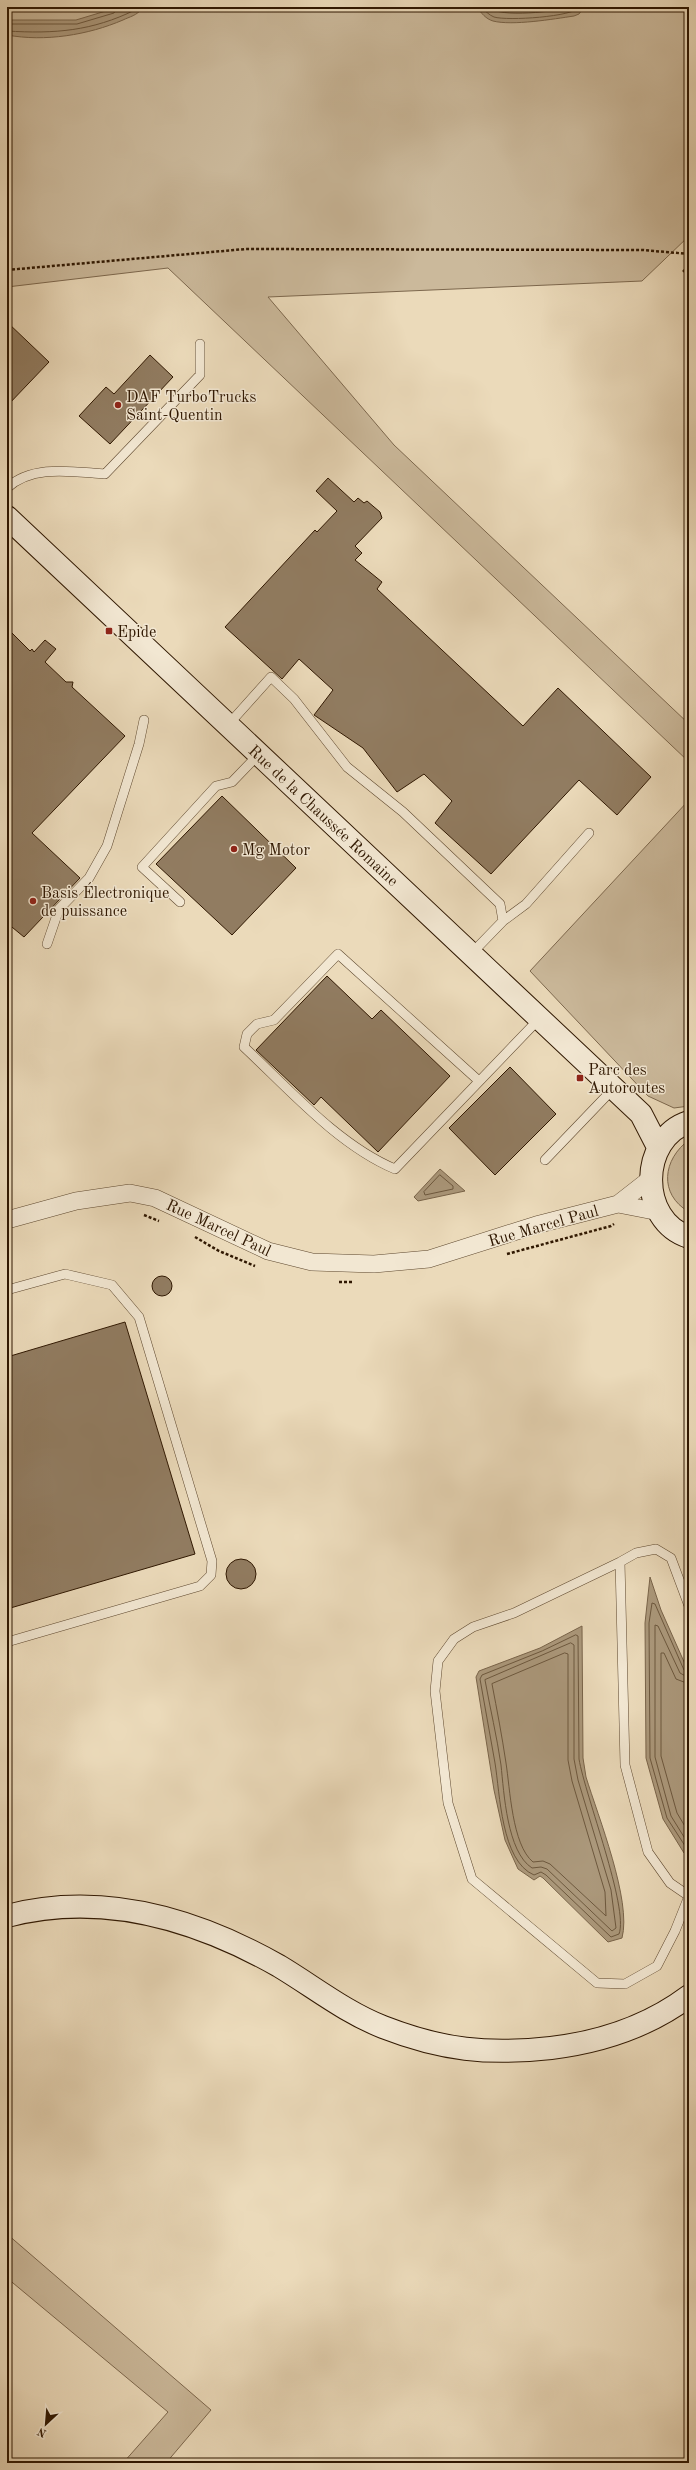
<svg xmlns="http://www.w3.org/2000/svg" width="696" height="2470" viewBox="0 0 696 2470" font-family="'Old Standard TT',serif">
<rect width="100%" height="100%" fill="#ebdaba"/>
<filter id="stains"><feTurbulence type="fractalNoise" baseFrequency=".005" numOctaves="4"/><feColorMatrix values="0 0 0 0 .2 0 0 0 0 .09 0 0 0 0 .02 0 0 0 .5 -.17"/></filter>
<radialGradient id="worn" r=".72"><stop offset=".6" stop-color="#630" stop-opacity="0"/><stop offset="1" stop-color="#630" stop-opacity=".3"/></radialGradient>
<path fill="#cbb99b" stroke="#7d684e" d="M7 7H689V236L642 281 268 297 394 445 689 724V762L168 268 7 287Z
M689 800V1106L674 1108 648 1096 530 971Z
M689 1140V1212C658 1194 663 1159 689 1140Z
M7 2234 211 2410 166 2463H123L168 2412 7 2278Z"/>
<path fill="#ab987b" stroke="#79644a" d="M119 7H140L141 9C138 15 129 17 123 20 88 35 45 42 7 35V20H76Z
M477 7H584L579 14 574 16C554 19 512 26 493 21 486 19 481 13 477 7Z
M440 1169 465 1191 418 1201 414 1197Z
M650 1577 661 1610 689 1673V1856L684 1853 663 1819 646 1758 645 1623Z
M582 1626 583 1758 586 1777C598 1816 632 1901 622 1938L608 1942 543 1878 540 1876 534 1880 518 1869 505 1840 494 1790 476 1677 479 1671 540 1648Z"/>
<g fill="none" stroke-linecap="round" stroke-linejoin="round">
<path stroke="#6d583e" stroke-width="1" d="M482 7C485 11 489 15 494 17 507 21 574 17 580 7
M489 7C500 19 556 11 573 7
M7 24H77L114 13 117 7
M7 31C55 34 92 31 135 10L137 7
M440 1175 453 1186V1189L425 1195 424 1192Z
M576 1635 578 1636 579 1759C585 1795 629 1908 619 1934L611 1937 546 1875 541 1872 534 1875C501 1861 500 1793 495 1763 490 1735 485 1707 480 1679L482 1675 542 1651Z
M571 1643 574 1645V1759L578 1780 611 1890 616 1928 612 1931 547 1869 541 1867 532 1868C507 1852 504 1793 501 1765 497 1737 490 1708 485 1680Z
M565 1653 568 1654V1760L572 1781 605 1892 606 1916 550 1864 543 1861 533 1862C512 1845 510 1788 506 1763 502 1736 497 1710 492 1684Z
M689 1673 684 1670 655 1604 652 1603 649 1623 650 1758 667 1818 689 1852
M689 1678 680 1673 658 1626 655 1625V1757L671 1816 689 1845
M689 1684 676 1679 664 1653H661V1756L677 1813 689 1833"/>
</g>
<path fill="#917c61" stroke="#2f1701" d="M7 322 49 362 7 406Z
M150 355 173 377 110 444 79 416 106 387 114 394Z
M328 478 354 502 358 498 364 503 367 501 380 512 382 518 355 546 362 553 355 560 382 582 377 589 523 726 558 688 651 777 617 815 579 780 491 874 435 823 452 801 424 774 397 792 363 748 314 715 333 690 299 659 282 679 225 627 315 530 317 532 337 511 316 491Z
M7 628 30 651 32 649 34 652 45 640 56 649 45 662 66 682H73L72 687 125 736 32 833 80 878 24 937 7 923Z
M222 796 296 868 232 935 156 864Z
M327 976 372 1019 381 1010 450 1076 378 1152 321 1097 314 1105 256 1050Z
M510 1067 556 1114 495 1175 449 1128Z
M152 1286a10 10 0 1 1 20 0a10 10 0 1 1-20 0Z
M125 1322 195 1554 7 1609V1357Z
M226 1574a15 15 0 1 1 30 0a15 15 0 1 1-30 0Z"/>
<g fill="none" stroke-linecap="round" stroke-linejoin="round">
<defs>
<path id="lane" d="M7 488C33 464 73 472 105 474L200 375V344
M228 725 271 677 294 699 347 767 403 812 500 904 503 921
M180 902 142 867 216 786 232 782 259 754
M47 944 59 909 89 878 107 846 139 744 144 720
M471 954 503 921 526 904 589 833
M479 1081 338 954 274 1020 257 1024 247 1034 244 1047C289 1089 338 1145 395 1169L540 1018
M545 1160 614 1088
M7 1290 65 1274 112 1285 139 1317 212 1561 211 1575 200 1586 7 1642
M620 1562 514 1613 473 1627 454 1639 438 1661 435 1691 448 1803 472 1879 597 1983 625 1984 657 1966 675 1931 689 1896
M689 1606 671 1558 656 1549 636 1553 620 1562 625 1765 648 1852 670 1883 689 1896"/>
<path id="street" d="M618 1204 659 1212
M7 1220 76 1201 130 1193 155 1198 268 1251 312 1262 374 1264 429 1259 536 1225 618 1204 650 1179"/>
<path id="secondary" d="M7 517 641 1114 658 1147
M689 1122C639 1138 638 1221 689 1237
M7 1916C102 1891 196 1919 279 1966 314 1987 345 2012 383 2027 442 2050 488 2055 551 2048 600 2042 649 2026 689 1996"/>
</defs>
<use href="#lane" stroke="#5e482f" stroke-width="10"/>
<use href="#street" stroke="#5e482f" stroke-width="18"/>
<use href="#secondary" stroke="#2f1701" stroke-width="24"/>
<path stroke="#2f1701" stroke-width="2.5" stroke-dasharray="3 2" stroke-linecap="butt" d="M7 270 246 249 643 250 689 254
M683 270 689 276
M144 1215 159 1221
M195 1237 219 1251 255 1266
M507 1254 611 1226 614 1224
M339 1282H352"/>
<use href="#lane" stroke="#f2e7d2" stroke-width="9"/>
<use href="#street" stroke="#f2e7d2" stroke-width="17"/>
<use href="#secondary" stroke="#f2e7d2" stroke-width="22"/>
</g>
<g fill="#8f2418" stroke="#f2e7d2" stroke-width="1.5">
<circle cx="118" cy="405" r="4"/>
<rect x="105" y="627" width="8" height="8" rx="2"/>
<circle cx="234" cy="849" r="4"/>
<circle cx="33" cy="901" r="4"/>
<rect x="576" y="1074" width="8" height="8" rx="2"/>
</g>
<g text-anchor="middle" stroke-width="3" stroke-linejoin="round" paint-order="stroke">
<g font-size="16" fill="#2f1701" stroke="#f2e7d2" text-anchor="start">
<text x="126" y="402">DAF TurboTrucks<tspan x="126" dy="18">Saint-Quentin</tspan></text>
<text x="117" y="637">Epide</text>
<text x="242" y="855">Mg Motor</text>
<text x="41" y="898">Basis Électronique<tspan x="41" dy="18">de puissance</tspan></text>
<text x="588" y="1075">Parc des<tspan x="588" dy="18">Autoroutes</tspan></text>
</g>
<g font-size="16" fill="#2f1701" stroke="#f2e7d2">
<text transform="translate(324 815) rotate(43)" y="6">Rue de la Chaussée Romaine</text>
<text transform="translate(543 1225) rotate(-16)" y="6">Rue Marcel Paul</text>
<text transform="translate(219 1227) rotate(25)" y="6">Rue Marcel Paul</text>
</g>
</g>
<rect width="696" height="2470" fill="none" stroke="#ebdaba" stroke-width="24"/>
<rect x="8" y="8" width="680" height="2454" fill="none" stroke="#2f1701" stroke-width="2"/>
<rect x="12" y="12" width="672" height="2446" fill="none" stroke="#2f1701"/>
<g transform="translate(46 2424) rotate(206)" stroke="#f2e7d2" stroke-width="3" paint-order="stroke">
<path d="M0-3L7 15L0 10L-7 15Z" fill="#2f1701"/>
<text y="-6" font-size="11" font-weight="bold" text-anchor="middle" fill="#2f1701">N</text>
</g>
<rect width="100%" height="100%" filter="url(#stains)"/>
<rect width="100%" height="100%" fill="url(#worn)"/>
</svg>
